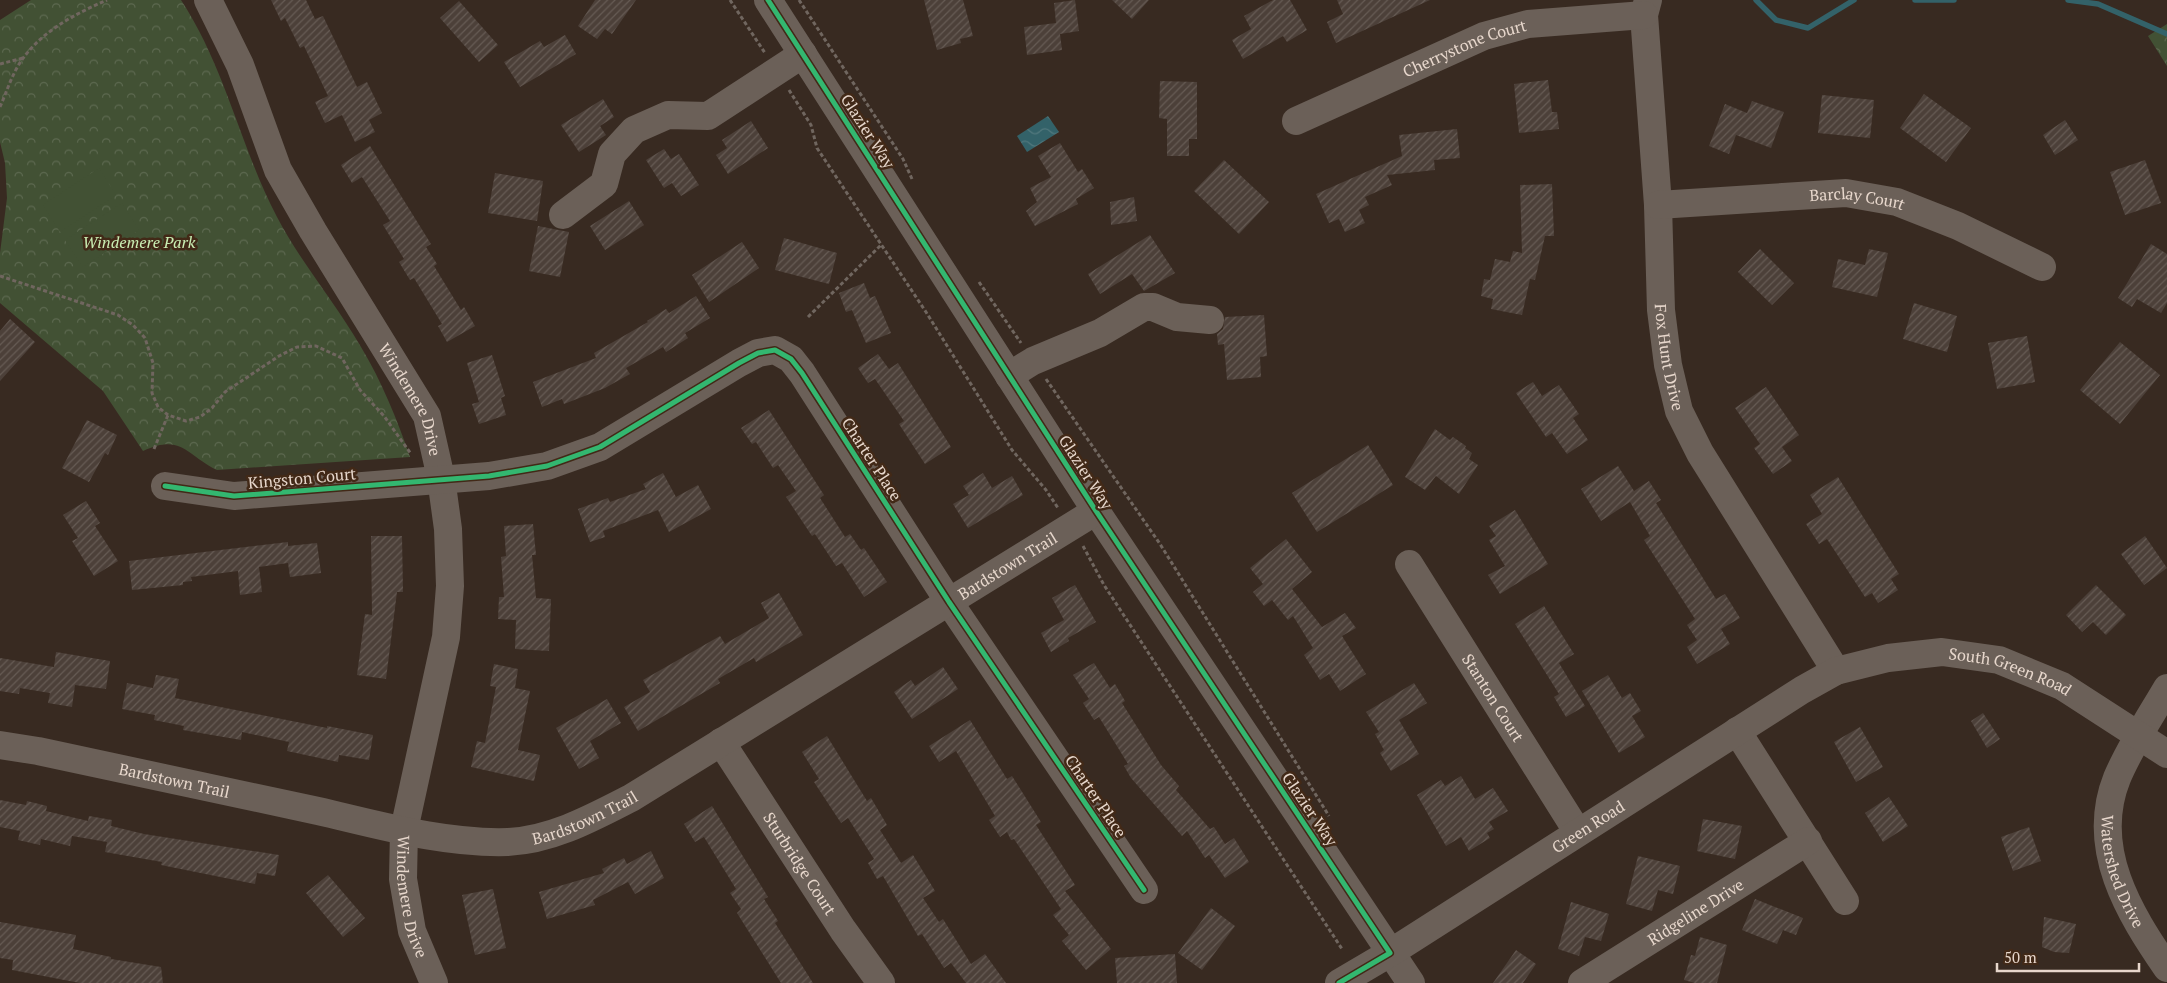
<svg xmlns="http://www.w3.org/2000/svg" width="2167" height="983" viewBox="0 0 2167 983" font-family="'PT Serif',serif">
<defs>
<pattern id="park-crowns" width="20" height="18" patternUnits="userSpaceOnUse" patternTransform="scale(1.25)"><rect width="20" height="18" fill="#425134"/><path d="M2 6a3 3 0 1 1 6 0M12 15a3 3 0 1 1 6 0" fill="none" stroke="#5d6950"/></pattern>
<pattern id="water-waves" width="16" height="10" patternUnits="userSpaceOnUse" patternTransform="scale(1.25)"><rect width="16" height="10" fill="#336269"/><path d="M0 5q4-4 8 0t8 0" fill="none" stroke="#51787d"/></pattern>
<pattern id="building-hatch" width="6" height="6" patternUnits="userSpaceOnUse" patternTransform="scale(1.25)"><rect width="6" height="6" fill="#4c4039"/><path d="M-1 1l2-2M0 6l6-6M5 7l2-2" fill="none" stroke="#665b54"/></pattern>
</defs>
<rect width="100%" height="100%" fill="#382a21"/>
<path fill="url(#park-crowns)" d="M31 0H181C225 67 240 146 277 217 301 263 335 302 361 347 382 382 397 419 410 457L217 470C186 455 182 433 143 451L103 391 0 303V253L7 198 5 163 0 142V20Z
M2167 24V66L2148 36Z"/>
<path fill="#425134" d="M99 168 116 195 60 232 43 205Z
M122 203 139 230 83 267 65 240Z"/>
<path fill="url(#water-waves)" d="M1048 116 1059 132 1027 152 1017 136Z"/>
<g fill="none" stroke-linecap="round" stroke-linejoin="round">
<path stroke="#336269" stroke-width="5.5" d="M1756 0 1776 20 1808 28 1854 0
M1915 0H1954
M2068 0 2098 4 2167 34"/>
</g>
<path fill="url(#building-hatch)" d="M271 0H306L315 19 323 16 357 87 367 82 382 113 369 120 375 132 355 142 342 115 325 123 315 102 328 96 304 46 300 48 285 18 281 21Z
M595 0H636L612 34 605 29 597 39 578 26Z
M924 0H963L973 36 960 39 961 43 937 50Z
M1075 0 1079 31 1060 34 1062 50 1027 55 1024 27 1056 23 1054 3Z
M1112 0H1149L1132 19Z
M1273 0H1290L1307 30 1287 42 1283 36 1243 59 1232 40 1251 29 1244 16Z
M1337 0H1430L1336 43 1327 22 1343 14Z
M459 1 498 45 479 62 440 18Z
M565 35 576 54 520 87 504 62 540 41 544 47Z
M1548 80 1552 112H1557L1559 129 1519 133 1514 84Z
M1160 81 1197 82V139H1189V156H1167V119L1159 118Z
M1924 94 1971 128 1946 162 1900 128Z
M1822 95 1874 100 1870 138 1818 133Z
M603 99 614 117 600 126 606 135 579 152 561 125Z
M1752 101 1784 112 1771 148 1736 135 1729 154 1709 146 1725 104 1747 113Z
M2065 120 2078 140 2055 155 2043 135Z
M751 121 768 148 728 174 716 155 727 148 722 140Z
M1457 129 1460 158 1434 160 1435 170 1387 175 1392 185 1365 197 1369 205 1359 210 1365 223 1345 232 1339 219 1329 223 1316 194 1402 156 1399 135Z
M1060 143 1078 172 1082 169 1094 188 1076 199 1078 204 1035 226 1026 211 1037 202 1030 188 1051 177 1038 156Z
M370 146 431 244 426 247 437 264 434 266 461 310 464 307 475 326 447 342 438 326 442 324 414 278 410 280 399 262 404 259 383 225 390 221 362 177 352 183 341 165Z
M664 149 671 159 679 154 699 185 681 196 672 183 664 188 646 160Z
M1224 160 1269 202 1239 234 1194 191Z
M2145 160 2161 203 2125 215 2110 172Z
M495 173 543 181 537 221 488 213Z
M1552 184 1554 236H1545L1535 280 1530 279 1522 315 1491 309 1493 299 1481 296 1484 279 1490 280 1495 259 1510 262 1513 251 1522 253 1520 185Z
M1134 197 1137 221 1111 225 1110 202Z
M629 201 644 225 605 250 590 226Z
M538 226 569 232 560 277 529 271Z
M1150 235 1175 273 1144 291 1132 274 1100 294 1088 274Z
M784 238 837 253 829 284 775 270Z
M742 242 759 268 709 302 692 275Z
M2151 244 2167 254V303L2161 313 2137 299 2132 307 2118 298Z
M1760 249 1794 283 1772 305 1738 272Z
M1869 249 1888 253 1877 297 1832 287 1838 259 1865 265Z
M864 283 870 298 875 296 891 333 866 343 852 310 846 312 839 293Z
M696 296 710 318 685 333 688 338 666 352 663 347 626 368 630 374 605 388 564 404 562 399 542 407 533 382 596 358 594 353 648 322 647 321 666 309 669 313Z
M1914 303 1957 316 1947 352 1903 339Z
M1264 315 1267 356 1260 357 1261 377 1227 380 1224 344 1218 345 1217 334 1223 329 1225 317Z
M10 319 35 342 0 381V331Z
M2027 336 2035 382 1997 389 1988 343Z
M2120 342 2160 375 2120 424 2080 390Z
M878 354 889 369 898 363 951 447 925 464 899 424 904 421 875 379 868 383 858 368Z
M492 355 505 396 501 398 506 415 479 424 472 404 479 402 467 363Z
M1533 382 1542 396 1559 385 1579 414 1573 418 1588 440 1567 454 1552 433 1546 437 1516 393Z
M1766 387 1799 435 1782 447 1792 461 1773 474 1754 448 1760 444 1735 408Z
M769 410 824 495 820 498 845 537 850 534 861 550 864 548 887 582 864 597 842 563 836 566 815 534 812 536 786 497 796 491 778 465 773 468 756 442 752 444 741 428Z
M87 420 117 435 108 455 105 453 89 482 62 468Z
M1435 429 1450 440 1453 437 1466 446 1465 448 1472 453 1469 459 1478 465 1459 494 1436 476 1425 490 1405 477Z
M1368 445 1393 485 1317 532 1292 493Z
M1618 466 1634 491 1649 481 1661 500 1656 503 1716 599 1725 594 1740 618 1721 629 1730 644 1697 664 1687 647 1697 640 1687 625 1695 619 1644 540 1650 536 1630 502 1601 521 1581 489Z
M663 473 676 497 698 485 711 509 669 532 658 510 603 531 605 537 590 542 578 509 608 498 610 502 646 489 643 484Z
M983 473 992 488 1012 476 1023 495 968 528 953 504 969 495 963 486Z
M1838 477 1899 574 1891 579 1898 590 1878 603 1872 593 1865 597 1827 539 1819 544 1806 524 1822 514 1810 495Z
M86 501 100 523 95 526 118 561 94 576 72 541 78 538 63 515Z
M1515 510 1548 564 1500 594 1488 575 1505 566 1489 540 1496 536 1489 526Z
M533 524 536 555H532L536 598 551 599 549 651 515 649 516 620 498 619 499 597H504L501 557 506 556 504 526Z
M371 536H402L403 592H397L386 679 357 675 365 614 372 615Z
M2145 536 2167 568 2144 585 2121 554Z
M1286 539 1312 572 1292 589 1322 627 1345 613 1356 628 1342 636 1366 674 1340 691 1329 674 1320 680 1304 655 1313 648 1293 616 1288 620 1272 600 1264 606 1253 592 1263 584 1250 568Z
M288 542V546L317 543 321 573 290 577 288 563 259 567 262 592 240 595 238 571 191 577 192 581 183 582V585L132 590 129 561Z
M1075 585 1096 622 1068 638 1069 641 1051 652 1041 633 1064 620 1052 598Z
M2096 585 2126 615 2106 635 2093 622 2082 632 2066 615Z
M779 593 803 635 756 662 754 658 718 679 720 683 638 731 624 707 650 692 643 680 720 636 725 644 769 618 761 603Z
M1544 606 1574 654 1559 663 1585 706 1566 717 1554 697 1559 694 1515 624Z
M56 652 110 661 106 689 75 685 72 707 48 703 50 693 20 688 19 694 0 691V658L54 667Z
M1094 663 1110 688 1115 684 1125 701 1122 703 1161 765 1179 786 1176 790 1210 829 1214 827 1225 844 1234 838 1249 862 1225 878 1209 855 1205 858 1187 831 1182 836 1131 778 1124 766 1128 764 1099 717 1094 720 1083 703 1089 699 1073 675Z
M494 664 518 669 515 688 530 691 518 750 540 755 534 781 471 767 477 741 485 743 496 687 490 686Z
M943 667 958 689 912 719 894 692 911 680 915 686Z
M156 675 179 679 175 698 327 728V726L373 735 369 760 339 755 338 762 324 759 287 751 289 742 242 732 241 740 183 730 184 726 154 720 155 715 122 709 127 683 153 688Z
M1608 675 1622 698 1630 693 1641 711 1632 716 1645 737 1619 753 1582 691Z
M1414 683 1427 703 1399 720 1419 754 1391 771 1380 753 1384 750 1375 734 1379 732 1366 712Z
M607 699 621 723 590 741 599 758 579 769 556 728Z
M1983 713 2000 739 1987 748 1971 721Z
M970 720 1007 779 1012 776 1041 822 1036 825 1075 885 1065 891 1111 949 1086 970 1062 941 1069 935 1053 915 1061 909 1014 839 1011 840 1007 832 1000 837 989 820 995 816 956 751 939 762 929 746Z
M1860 727 1883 767 1856 782 1834 742Z
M827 736 867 801 871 798 887 825 880 830 901 863 913 855 935 891 923 898 939 922 943 919 971 964 985 954 1006 983H966L951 963 944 968 922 934 918 936 883 876 877 879 868 863 874 859 848 818 841 823 814 782 819 779 802 752Z
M1461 776 1475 799 1493 788 1508 811 1489 822 1494 829 1487 833 1490 838 1469 851 1461 837 1446 846 1417 795 1441 780 1445 786Z
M1889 797 1908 826 1883 842 1865 813Z
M0 800 26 805 27 801 47 806 46 811 88 821 89 816 112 820 111 826 144 834 279 855 275 876 257 873 255 884 161 865 162 862 105 852 107 842 72 836 70 846 41 839 40 845 18 840 20 831 0 827Z
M712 806 768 897 764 899 778 921 775 923 813 983H781L737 913 741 909 730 893 736 889 704 837 695 842 684 824Z
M1703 819 1742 826 1735 859 1697 851Z
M2029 827 2041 861 2013 871 2001 837Z
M651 851 664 878 635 894 628 882 593 900 595 905 547 919 539 892 604 873 602 869 624 858 627 864Z
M1638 856 1680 866 1673 894 1658 890 1652 911 1626 904Z
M328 875 365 918 343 937 306 893Z
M493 889 506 948 475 955 462 895Z
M1755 899 1803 918 1796 935 1783 930 1777 944 1742 930Z
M1571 902 1609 914 1601 941 1585 937 1579 956 1558 949Z
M1211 908 1235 926 1202 970 1178 953Z
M2044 917 2076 924 2069 953 2054 952 2042 947Z
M0 922 76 935 73 949 111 957V959L161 967 163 983H80L12 970 13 960 0 958Z
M1700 937 1727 945 1717 983H1695L1684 980 1691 955 1695 956Z
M1516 950 1536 964 1523 983H1493Z
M1175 954 1177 983H1117L1115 958Z"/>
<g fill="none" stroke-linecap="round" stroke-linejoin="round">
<path stroke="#70665f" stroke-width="3" stroke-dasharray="4 2.5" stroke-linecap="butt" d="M730 0 765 53
M799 0 903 159 912 179
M0 64 23 58
M789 90 811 125 817 148 926 312 1012 450 1046 490 1058 508
M0 107C7 91 13 71 24 57 44 30 77 13 107 0
M0 276 118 315 133 325 145 338 153 363 152 393 158 407 168 415 186 421 200 417 212 408 225 392 279 356 297 347 316 346 342 358 360 390 384 416 411 454
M979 282 1021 343
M808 317 881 245
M1046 379 1160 544 1329 816
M154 449 168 415
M1083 546 1104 585 1342 949"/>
<g stroke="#6b6058" stroke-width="28">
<path id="s1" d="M208 0 240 65 278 170 313 231 427 416 441 478 448 529 450 586 446 637 404 830 403 879 412 931 434 983"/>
<path d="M768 0 1096 511 1411 983"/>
<path id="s2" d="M1648 0 1644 15 1658 205 1661 310 1668 365 1679 411 1700 453 1836 671"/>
<path id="s3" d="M1296 121 1484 36 1528 24 1644 15"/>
<path id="s4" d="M1658 205 1846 193 1897 202 1958 226 2042 267"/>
<path d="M563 215 604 184 612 154 634 130 668 115 708 116 803 54"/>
<path d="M1009 376 1033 361 1100 333 1144 307H1153L1177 317 1210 320"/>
<path d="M165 486 234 496 489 476 547 466 600 447 739 363 758 353 775 350 791 359 802 373 949 602 1144 890"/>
<path id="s5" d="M1409 564 1577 831"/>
<path id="s6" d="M2167 688C2150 717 2130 747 2117 778 2089 848 2129 913 2167 968"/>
<path d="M1737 731 1845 901"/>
<path id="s7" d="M721 742 843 930 881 983"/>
<path id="s8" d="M0 745 38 751C131 771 224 791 318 811 379 825 444 844 508 842 552 840 592 818 631 798L1096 511"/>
<path id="s9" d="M1339 983 1390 953 1802 690 1836 671 1888 658 1942 652 1999 660 2062 686 2167 754"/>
<path id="s10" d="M1582 983 1808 841"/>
</g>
<defs>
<path id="cycleway" d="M768 0 1096 511 1390 953 1339 983
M165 486 234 496 489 476 547 466 600 447 739 363 758 353 775 350 791 359 802 373 949 602 1144 890"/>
</defs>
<use href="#cycleway" stroke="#422917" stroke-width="8"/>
<use href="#cycleway" stroke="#33b770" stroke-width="5"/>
</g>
<g text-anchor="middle" stroke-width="5" stroke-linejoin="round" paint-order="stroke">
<g font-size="16" fill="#e7d7cc" stroke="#422917">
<text dy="6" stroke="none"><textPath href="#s3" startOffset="184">Cherrystone Court</textPath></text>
<text transform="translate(868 131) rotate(57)" y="6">Glazier Way</text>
<text dy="6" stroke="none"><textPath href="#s4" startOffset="200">Barclay Court</textPath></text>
<text dy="6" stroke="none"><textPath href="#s2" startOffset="359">Fox Hunt Drive</textPath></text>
<text dy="6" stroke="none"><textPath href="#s1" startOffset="450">Windemere Drive</textPath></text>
<text transform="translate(872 459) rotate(57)" y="6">Charter Place</text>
<text transform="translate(1086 472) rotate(57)" y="6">Glazier Way</text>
<text transform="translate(302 478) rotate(-5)" y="6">Kingston Court</text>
<text dy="6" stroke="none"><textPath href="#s8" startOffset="1092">Bardstown Trail</textPath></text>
<text dy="6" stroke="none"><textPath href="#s9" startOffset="766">South Green Road</textPath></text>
<text dy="6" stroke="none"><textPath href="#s5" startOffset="158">Stanton Court</textPath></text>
<text dy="6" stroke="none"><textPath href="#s8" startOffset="178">Bardstown Trail</textPath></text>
<text transform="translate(1096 796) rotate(56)" y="6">Charter Place</text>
<text transform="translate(1310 809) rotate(56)" y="6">Glazier Way</text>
<text dy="6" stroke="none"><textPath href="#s8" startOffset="599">Bardstown Trail</textPath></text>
<text dy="6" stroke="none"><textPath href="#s9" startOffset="294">Green Road</textPath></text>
<text dy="6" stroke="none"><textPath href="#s7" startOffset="145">Sturbridge Court</textPath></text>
<text dy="6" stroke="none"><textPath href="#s6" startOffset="200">Watershed Drive</textPath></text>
<text dy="6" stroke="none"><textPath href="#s1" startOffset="960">Windemere Drive</textPath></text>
<text dy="6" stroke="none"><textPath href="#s10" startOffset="134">Ridgeline Drive</textPath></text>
</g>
<g font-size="16" font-style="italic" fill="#caefb4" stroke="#422917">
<text x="139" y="248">Windemere Park</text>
</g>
</g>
<path d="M1997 963v8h142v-8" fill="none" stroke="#e7d7cc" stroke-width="2.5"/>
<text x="2004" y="963" font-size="15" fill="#e7d7cc" stroke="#422917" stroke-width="4" paint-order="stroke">50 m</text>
</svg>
